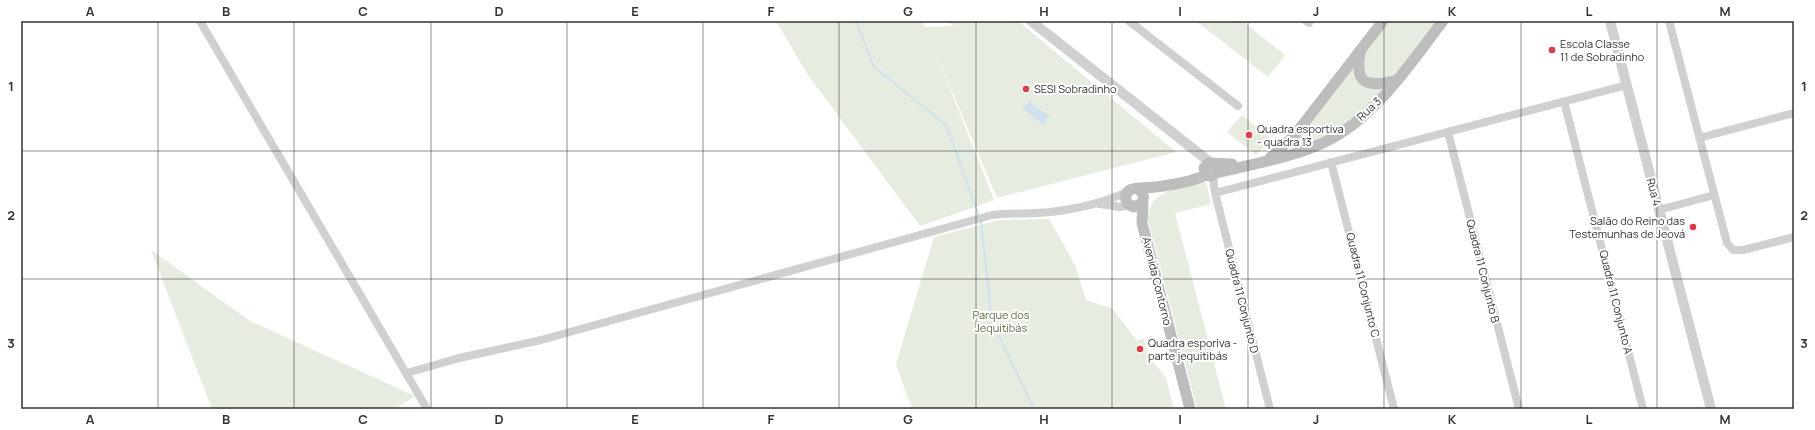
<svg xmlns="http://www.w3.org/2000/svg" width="1815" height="430" viewBox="0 0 1815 430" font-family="Manrope,sans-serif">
<rect width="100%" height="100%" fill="#fff"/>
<path fill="#e6ecdf" d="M776 21H922L925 27 954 26 947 21H1018L1176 152 997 198 935 51 994 200 920 226 808 75Z
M1196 21H1242L1285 55 1268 77Z
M1383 21H1443L1398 80 1343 132 1300 147 1294 136Z
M1242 115 1272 139 1256 155 1227 132Z
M1206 182 1211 204 1175 213 1226 409H1197L1148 220C1147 189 1183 187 1206 182Z
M1049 219 1075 265 1086 300 1113 309 1137 341 1144 338 1148 355 1166 378 1174 409H912L896 364 934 237 999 220Z
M151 250 250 321 415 396 396 409H212Z"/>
<path fill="#cfe2ee" d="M1029 101 1049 116 1043 125 1023 109Z"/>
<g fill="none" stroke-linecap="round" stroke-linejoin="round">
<path stroke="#cfe2ee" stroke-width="2" d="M856 21 874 67 946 125 979 216
M981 220 992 322 1034 409"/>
<path stroke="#d0d0d0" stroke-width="8" d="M200 21 427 409
M1129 21 1238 106
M1306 21 1309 23
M1669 21 1727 243 1733 250H1743L1794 237
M1564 101 1643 409
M1448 132 1519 409
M1699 138 1794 113
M1331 162 1394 409
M1213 176 1215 193 1270 409
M1215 193 1627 85
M1100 204 1120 207 1129 205
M1659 210 1714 195
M407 373 459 358 541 340 992 215C1011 213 1031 214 1050 212 1077 209 1103 203 1127 192"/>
<path stroke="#d0d0d0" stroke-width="10" d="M1031 21 1211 163
M1610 21 1711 409"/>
<path stroke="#bdbdbd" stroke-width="11" d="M1360 53C1354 87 1370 87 1398 80
M1270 158 1294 136 1383 21
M1206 175 1211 176 1216 173C1252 164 1291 158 1325 142 1376 117 1409 65 1443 21
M1206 175 1204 168 1209 163 1232 164
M1138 189C1144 193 1145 198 1141 204L1133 207 1127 203C1125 198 1125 193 1130 190 1136 187 1148 188 1155 187 1172 185 1191 182 1206 175
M1143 202 1142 223 1190 409"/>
</g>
<path fill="none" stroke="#333" stroke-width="1" stroke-opacity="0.55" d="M158 21V409M294 21V409M431 21V409M567 21V409M703 21V409M839 21V409M976 21V409M1112 21V409M1248 21V409M1384 21V409M1521 21V409M1657 21V409M21 151H1794M21 279H1794"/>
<g fill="#e63946" stroke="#fff" stroke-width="1.5">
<circle cx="1552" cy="50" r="4"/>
<circle cx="1026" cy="89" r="4"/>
<circle cx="1249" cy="135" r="4"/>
<circle cx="1693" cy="227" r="4"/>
<circle cx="1140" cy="349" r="4"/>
</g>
<g text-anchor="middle" stroke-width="4" stroke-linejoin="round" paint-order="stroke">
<g font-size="11" fill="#333" stroke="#fff" text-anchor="start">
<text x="1560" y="48">Escola Classe<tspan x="1560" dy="13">11 de Sobradinho</tspan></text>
<text x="1034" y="93">SESI Sobradinho</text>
<text x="1257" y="133">Quadra esportiva<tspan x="1257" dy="13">- quadra 13</tspan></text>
<text x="1685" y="225" text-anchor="end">Salão do Reino das<tspan x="1685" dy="13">Testemunhas de Jeová</tspan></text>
<text x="1148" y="347">Quadra esporiva -<tspan x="1148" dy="13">parte jequitibás</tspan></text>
</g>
<g font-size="11" fill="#333" stroke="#fff">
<text transform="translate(1369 109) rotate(-43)" y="4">Rua 3</text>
<text transform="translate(1654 192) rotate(75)" y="4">Rua 4</text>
<text transform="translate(1483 271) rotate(76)" y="4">Quadra 11 Conjunto B</text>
<text transform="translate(1157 281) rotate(76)" y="4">Avenida Contorno</text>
<text transform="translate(1363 285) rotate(76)" y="4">Quadra 11 Conjunto C</text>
<text transform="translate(1242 301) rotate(76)" y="4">Quadra 11 Conjunto D</text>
<text transform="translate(1616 302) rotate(76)" y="4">Quadra 11 Conjunto A</text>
</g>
<g font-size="11" fill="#56703f" stroke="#fff">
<text x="1001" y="319">Parque dos<tspan x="1001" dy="13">Jequitibás</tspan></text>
</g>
</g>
<rect width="1815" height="430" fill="none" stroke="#ffffff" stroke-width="44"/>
<rect x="22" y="22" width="1771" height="386" fill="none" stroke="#333" stroke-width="1.5"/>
<g font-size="13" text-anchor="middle" font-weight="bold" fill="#333">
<text x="90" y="16">A</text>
<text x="226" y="16">B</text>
<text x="363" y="16">C</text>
<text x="499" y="16">D</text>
<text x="635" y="16">E</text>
<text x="771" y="16">F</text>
<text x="908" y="16">G</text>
<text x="1044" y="16">H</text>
<text x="1180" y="16">I</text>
<text x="1316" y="16">J</text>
<text x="1452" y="16">K</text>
<text x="1589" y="16">L</text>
<text x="1725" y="16">M</text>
<text x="11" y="91">1</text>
<text x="1804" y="91">1</text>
<text x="11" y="220">2</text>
<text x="1804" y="220">2</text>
<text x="11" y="348">3</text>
<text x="1804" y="348">3</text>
<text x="90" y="424">A</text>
<text x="226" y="424">B</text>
<text x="363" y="424">C</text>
<text x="499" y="424">D</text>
<text x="635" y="424">E</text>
<text x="771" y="424">F</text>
<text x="908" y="424">G</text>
<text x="1044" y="424">H</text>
<text x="1180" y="424">I</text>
<text x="1316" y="424">J</text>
<text x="1452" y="424">K</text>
<text x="1589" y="424">L</text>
<text x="1725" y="424">M</text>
</g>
</svg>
